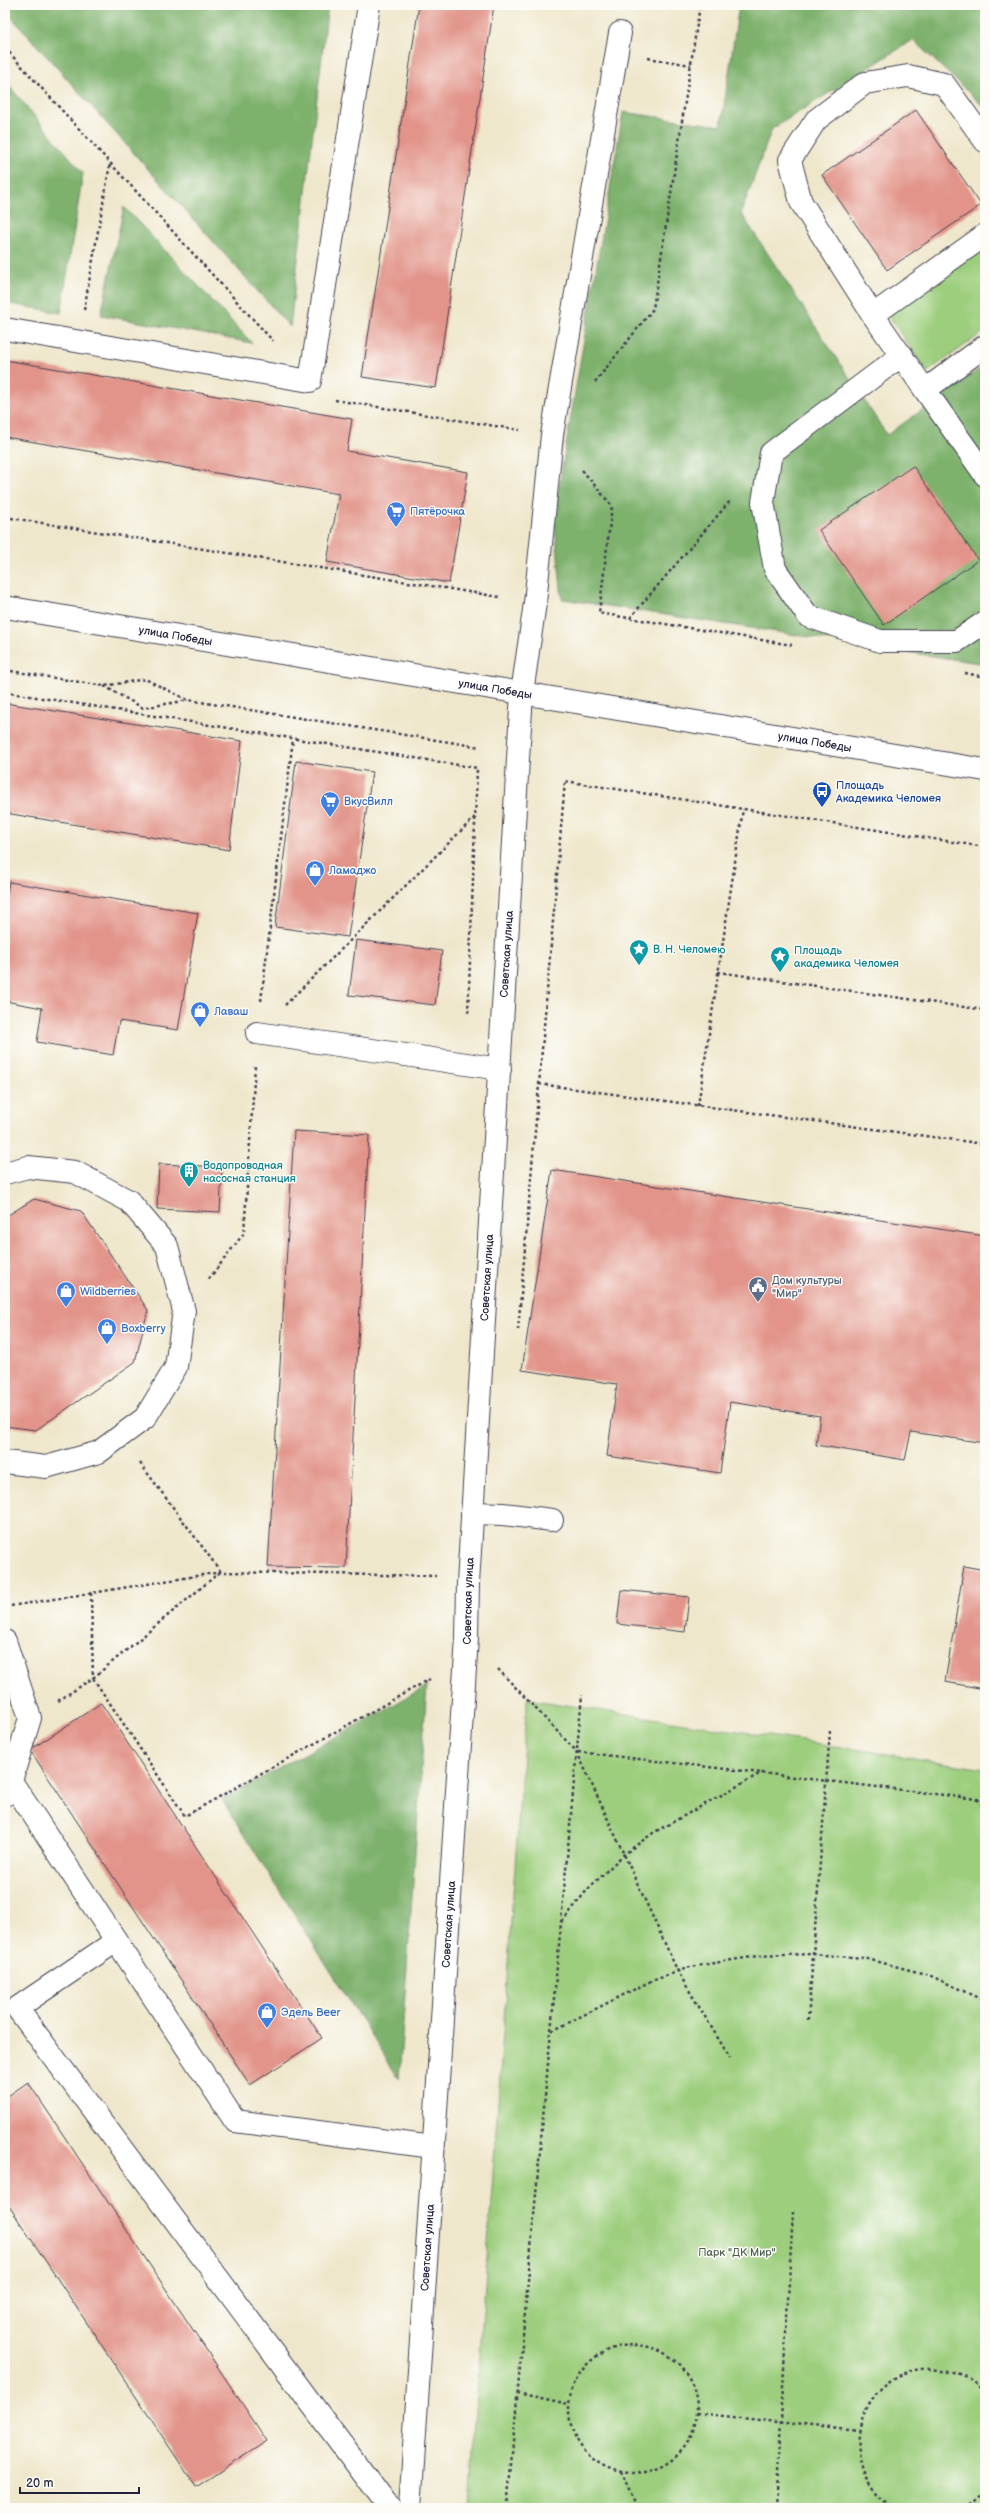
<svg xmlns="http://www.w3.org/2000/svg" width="990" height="2513" viewBox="0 0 990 2513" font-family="'Balsamiq Sans',sans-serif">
<rect width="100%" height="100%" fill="#fdfcf7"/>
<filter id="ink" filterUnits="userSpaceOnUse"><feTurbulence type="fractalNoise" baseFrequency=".025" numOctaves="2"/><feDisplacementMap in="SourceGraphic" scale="8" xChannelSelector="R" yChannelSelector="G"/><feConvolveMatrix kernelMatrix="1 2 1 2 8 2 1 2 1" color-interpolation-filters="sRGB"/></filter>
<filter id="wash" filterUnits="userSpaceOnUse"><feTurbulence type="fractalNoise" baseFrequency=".012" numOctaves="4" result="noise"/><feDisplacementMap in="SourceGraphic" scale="16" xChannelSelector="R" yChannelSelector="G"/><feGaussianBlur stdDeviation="0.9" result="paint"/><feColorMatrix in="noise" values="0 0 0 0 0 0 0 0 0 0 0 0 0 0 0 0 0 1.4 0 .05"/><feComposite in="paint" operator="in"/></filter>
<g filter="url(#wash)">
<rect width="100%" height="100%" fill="#efe7cc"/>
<path fill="#9cce7d" stroke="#5f785c" d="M985 247V331L927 372 888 315Z
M527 1699 985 1769V2508H469Z"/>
<path fill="#7db16c" stroke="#506a54" d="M5 5H328L290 327 5 10Z
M739 5H985V108L913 40 772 129 741 213 887 435 985 365V664L562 599 554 515 623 112 721 126Z
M5 81 83 173 61 313 5 303Z
M124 207 252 343 101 315Z
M427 1686 399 2079 222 1800Z"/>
<g id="blocks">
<path fill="#e2948a" d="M419 5H494L436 388 362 377Z
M916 110 981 205 887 270 822 175Z
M5 360 352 419 347 451 468 472 449 583 327 562 339 494 5 437Z
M913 466 978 560 884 625 819 530Z
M5 703 242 741 229 850 5 813Z
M296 761 372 772 348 937 275 927Z
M9 882 198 913 178 1030 119 1021 113 1055 37 1042 42 1008 5 1001V905Z
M356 940 442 951 435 1005 349 995Z
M294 1131 369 1135 346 1568 268 1567Z
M159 1164 222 1167 220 1212 157 1209Z
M552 1170 985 1236V1443L911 1432 905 1460 816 1445 820 1416 730 1402 720 1473 607 1456 617 1384 522 1370Z
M34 1199 81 1211 148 1310 135 1362 36 1430 5 1426V1217Z
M964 1566 985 1570V1689L945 1682Z
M621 1590 689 1597 685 1632 617 1624Z
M101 1703 322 2038 250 2085 30 1750Z
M28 2082 267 2441 196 2487 5 2200V2098Z"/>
</g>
</g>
<g filter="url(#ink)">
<use href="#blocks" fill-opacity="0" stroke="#414051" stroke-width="1"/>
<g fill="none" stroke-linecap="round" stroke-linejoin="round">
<defs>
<g id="minor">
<path d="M985 235 873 315 925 390 985 346"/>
<path d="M873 315 801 202 790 160 816 120 865 83 908 76 944 84 985 141"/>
<path d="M5 329 310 381 369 5"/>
<path d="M902 355 771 453 763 502 775 569 808 616 880 641H957L985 622"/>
<path d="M925 390 985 475"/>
<path id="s1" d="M5 607 985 770"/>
<path d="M257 1033 500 1069"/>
<path d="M5 1173 28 1167 75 1172 129 1201 167 1246 184 1311 176 1367 145 1418 99 1452 46 1467 5 1462"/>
<path d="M472 1513 503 1514 552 1520"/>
<path d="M5 1641 30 1718 7 1794"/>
<path d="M11 1781 235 2121 433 2147"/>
<path d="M116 1941 17 2008 389 2508"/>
<path id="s2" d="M410 2508 467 1638 468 1584 522 693 535 603 552 435 620 33"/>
</g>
</defs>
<use href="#minor" stroke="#414051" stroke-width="24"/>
<path stroke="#414051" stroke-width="2.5" stroke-dasharray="3 3" stroke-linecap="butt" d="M5 48 273 341
M648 58 691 65
M84 310 110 164
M595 382 653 309 700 5
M335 400 520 430
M582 470 612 506 599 613 792 645
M5 517 500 597
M630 618 730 501
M5 670 104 686 145 679 188 700 480 747
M965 673 985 677
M104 686 143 708 188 700
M5 692 477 768 468 1015
M718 972 985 1010
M261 1001 293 739
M285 1005 475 817
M539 1084 985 1144
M698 1106 743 809
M209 1279 244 1233 255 1066
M518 1330 565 781 985 847
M140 1463 221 1572
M91 1593 93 1678
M5 1607 221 1572 436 1576
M498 1669 577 1752 678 1972 730 2058
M93 1678 220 1572
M58 1701 93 1678 185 1816 430 1679
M578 1752 761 1773
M976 1799 985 1808
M562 1922 587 1890 623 1855 653 1833 761 1773 985 1800
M808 2021 830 1731
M552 2031 649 1982 690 1967 757 1956 812 1954 864 1958 929 1975 985 2001
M569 2409a64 64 0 1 1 128 0a64 64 0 1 1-128 0Z
M517 2393 569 2404
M697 2413 858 2431
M621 2472 637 2508
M507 2508 582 1695
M776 2508 793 2212
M897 2508C890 2503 881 2498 875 2491 867 2482 862 2470 860 2458 852 2417 878 2374 922 2369 927 2368 934 2370 940 2370 957 2371 974 2379 985 2392
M964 2508 974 2503 985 2493"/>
<use href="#minor" stroke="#fff" stroke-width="22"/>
</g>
</g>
<defs>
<symbol id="supermarket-pin" viewBox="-11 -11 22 30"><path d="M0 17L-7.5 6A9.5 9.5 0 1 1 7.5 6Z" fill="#3f7fe0" stroke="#fdfcf7"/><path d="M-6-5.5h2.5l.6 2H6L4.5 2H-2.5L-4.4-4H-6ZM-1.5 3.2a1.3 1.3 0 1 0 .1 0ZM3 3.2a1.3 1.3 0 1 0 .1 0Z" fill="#fff"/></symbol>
<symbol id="bus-pin" viewBox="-11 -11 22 30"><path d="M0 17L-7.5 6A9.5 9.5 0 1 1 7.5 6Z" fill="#1a4fb4" stroke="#fdfcf7"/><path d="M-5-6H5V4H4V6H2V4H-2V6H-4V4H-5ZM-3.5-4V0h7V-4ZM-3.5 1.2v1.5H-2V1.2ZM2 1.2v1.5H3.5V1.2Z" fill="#fff"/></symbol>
<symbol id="shop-pin" viewBox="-11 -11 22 30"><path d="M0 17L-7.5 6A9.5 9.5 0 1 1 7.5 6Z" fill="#3f7fe0" stroke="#fdfcf7"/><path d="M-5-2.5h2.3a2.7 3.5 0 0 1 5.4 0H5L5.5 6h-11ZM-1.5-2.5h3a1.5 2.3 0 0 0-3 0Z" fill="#fff"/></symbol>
<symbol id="sight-pin" viewBox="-11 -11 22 30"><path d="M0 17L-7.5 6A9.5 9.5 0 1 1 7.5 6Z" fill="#0f9aa8" stroke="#fdfcf7"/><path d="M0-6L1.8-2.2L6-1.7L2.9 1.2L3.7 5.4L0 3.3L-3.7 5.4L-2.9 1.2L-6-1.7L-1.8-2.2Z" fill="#fff"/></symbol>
<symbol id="building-pin" viewBox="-11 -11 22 30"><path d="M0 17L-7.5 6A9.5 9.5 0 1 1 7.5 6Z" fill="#0f9aa8" stroke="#fdfcf7"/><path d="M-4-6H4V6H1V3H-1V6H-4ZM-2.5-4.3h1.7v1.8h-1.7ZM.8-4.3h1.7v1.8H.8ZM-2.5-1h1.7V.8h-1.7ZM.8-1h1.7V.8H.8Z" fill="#fff"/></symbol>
<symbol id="civic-pin" viewBox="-11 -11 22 30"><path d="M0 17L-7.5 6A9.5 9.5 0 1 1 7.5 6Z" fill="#5c6f8a" stroke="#fdfcf7"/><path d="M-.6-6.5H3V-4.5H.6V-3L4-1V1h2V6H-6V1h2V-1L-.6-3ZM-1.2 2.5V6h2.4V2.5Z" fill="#fff"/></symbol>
</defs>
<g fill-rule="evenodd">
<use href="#supermarket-pin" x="385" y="500" width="22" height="30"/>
<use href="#bus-pin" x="811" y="780" width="22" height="30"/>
<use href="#supermarket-pin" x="319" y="790" width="22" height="30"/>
<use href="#shop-pin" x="304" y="859" width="22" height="30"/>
<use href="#sight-pin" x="628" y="938" width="22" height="30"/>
<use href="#sight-pin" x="769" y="945" width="22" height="30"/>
<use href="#shop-pin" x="189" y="1000" width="22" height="30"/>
<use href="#building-pin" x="178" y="1160" width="22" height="30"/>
<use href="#civic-pin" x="747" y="1275" width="22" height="30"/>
<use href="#shop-pin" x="55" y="1280" width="22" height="30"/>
<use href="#shop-pin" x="96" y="1317" width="22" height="30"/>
<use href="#shop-pin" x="256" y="2001" width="22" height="30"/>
</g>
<g text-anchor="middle" stroke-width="3" stroke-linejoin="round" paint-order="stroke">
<g font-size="11" fill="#366cbe" stroke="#fdfcf7" text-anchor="start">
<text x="410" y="515">Пятёрочка</text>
<text x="344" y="805">ВкусВилл</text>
<text x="329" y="874">Ламаджо</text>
<text x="214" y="1015">Лаваш</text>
<text x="80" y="1295">Wildberries</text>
<text x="121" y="1332">Boxberry</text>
<text x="281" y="2016">Эдель Beer</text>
</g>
<g font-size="11" fill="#22223b" stroke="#fdfcf7">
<text dy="4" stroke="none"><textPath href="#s1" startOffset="173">улица Победы</textPath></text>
<text dy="4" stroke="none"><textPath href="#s1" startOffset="497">улица Победы</textPath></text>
<text dy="4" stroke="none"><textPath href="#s1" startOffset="821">улица Победы</textPath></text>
<text dy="4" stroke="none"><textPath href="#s2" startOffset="1557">Советская улица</textPath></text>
<text dy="4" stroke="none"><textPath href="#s2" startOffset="1233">Советская улица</textPath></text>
<text dy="4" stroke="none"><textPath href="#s2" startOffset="909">Советская улица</textPath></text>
<text dy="4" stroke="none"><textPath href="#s2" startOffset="585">Советская улица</textPath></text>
<text dy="4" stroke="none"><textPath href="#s2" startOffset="261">Советская улица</textPath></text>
</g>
<g font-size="11" fill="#164399" stroke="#fdfcf7" text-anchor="start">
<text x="836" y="789">Площадь<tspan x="836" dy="13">Академика Челомея</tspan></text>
</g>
<g font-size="11" fill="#0d838f" stroke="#fdfcf7" text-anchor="start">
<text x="653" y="953">В. Н. Челомею</text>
<text x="794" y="954">Площадь<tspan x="794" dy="13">академика Челомея</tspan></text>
<text x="203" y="1169">Водопроводная<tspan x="203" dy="13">насосная станция</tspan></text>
</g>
<g font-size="11" fill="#4e5e75" stroke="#fdfcf7" text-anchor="start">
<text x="772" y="1284">Дом культуры<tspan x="772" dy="13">"Мир"</tspan></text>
</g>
<g font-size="11" fill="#4d5e52" stroke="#fdfcf7">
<text x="737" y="2256">Парк "ДК Мир"</text>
</g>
</g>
<rect width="990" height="2513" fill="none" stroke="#fdfcf7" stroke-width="20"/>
<path d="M20 2487v6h119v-6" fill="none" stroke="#22223b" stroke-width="2"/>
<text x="26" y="2487" font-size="12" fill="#22223b" stroke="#fdfcf7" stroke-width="3" paint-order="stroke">20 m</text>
</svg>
